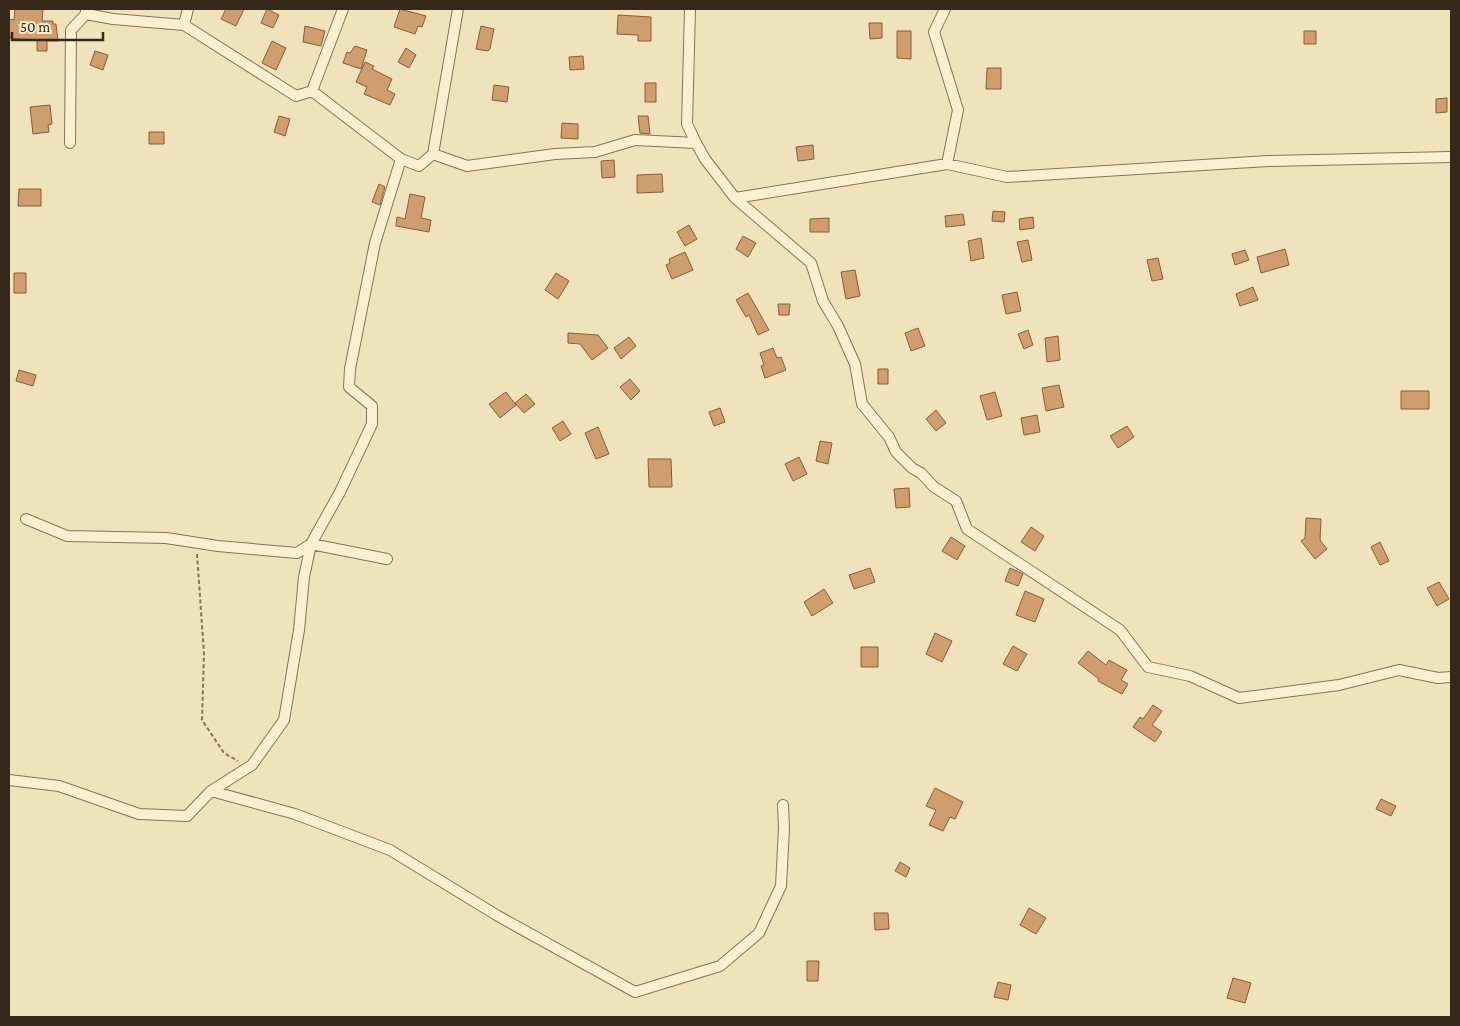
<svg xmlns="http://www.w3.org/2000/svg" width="1460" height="1026" viewBox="0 0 1460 1026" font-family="'Crimson Pro',serif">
<rect width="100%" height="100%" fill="#f0e3bc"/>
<path fill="#d09d6f" stroke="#885d39" d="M15 9H43L42 21H53V24H56L58 41H47V51H37V40L9 38V19L14 20Z
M226 9H244L236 26 221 19Z
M267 9 279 15 273 28 261 23Z
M400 9 426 16 422 27 418 26 415 34 394 27Z
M618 15 651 17V41H638V35L617 34Z
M869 23H882V38L870 39Z
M305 26 325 31 321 46 303 42Z
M481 26 494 29 490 49 488 51 476 49Z
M897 31H911V59L897 58Z
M1304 31H1316V44H1304Z
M272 41 286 48 276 70 262 63Z
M355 46 367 50 361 69 343 63 347 52 350 53Z
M406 48 416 55 409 68 398 62Z
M95 51 108 55 103 70 90 65Z
M583 56 584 69 570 70 569 57Z
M365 62 374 66 372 69 392 79 387 90 395 94 390 105 364 94 367 87 356 82Z
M987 68H1001V89H986Z
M645 83H656V102H645Z
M494 85 509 87 507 102 492 100Z
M1447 98V112L1436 113V99Z
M50 105 52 124 48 125 49 132 33 134 30 107Z
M279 116 290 119 285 136 274 132Z
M638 116H648L650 134 640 133Z
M562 123 578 124V139L561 138Z
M149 132H164V144H149Z
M813 145 814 159 798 161 796 147Z
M614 160 615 177 602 178 601 161Z
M662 174 663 192 637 193V175Z
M379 184 385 187 380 205 372 202Z
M19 189H41V206H18Z
M410 194 425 197 421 218 431 220 429 232 396 226 397 217 405 219Z
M993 211 1005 212 1004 222 992 221Z
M963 214 965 225 946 227 945 216Z
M1033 217 1034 228 1020 230 1019 219Z
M829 218V232H810V219Z
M689 225 697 239 685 246 677 232Z
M743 236 756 243 748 257 736 249Z
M981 238 984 258 971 261 968 241Z
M1028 240 1032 260 1022 262 1017 242Z
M1285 249 1289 265 1261 273 1257 257Z
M1245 250 1249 260 1235 265 1232 254Z
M685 252 693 270 672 279 666 265 670 263 669 259Z
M1158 258 1163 279 1152 281 1147 260Z
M855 270 860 296 846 299 841 272Z
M14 273H26V293H14Z
M556 273 569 281 558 299 545 290Z
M1253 287 1258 300 1240 306 1236 294Z
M1017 292 1021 311 1006 314 1002 295Z
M748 293 769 330 758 335 749 315 746 317 736 300Z
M778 304H790L789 315H779Z
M918 328 925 346 911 351 905 333Z
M1028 330 1033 345 1024 349 1018 334Z
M568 333 598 335 608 348 592 360 580 344 568 343Z
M1058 336 1060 360 1047 362 1045 338Z
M629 337 636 346 621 359 614 348Z
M773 348 777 358 781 357 786 370 765 378 761 366 764 365 760 353Z
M878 369H888V384H878Z
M19 370 36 375 33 386 16 381Z
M630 379 640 391 631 400 620 387Z
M1059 385 1064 407 1046 411 1042 388Z
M1401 391H1429V409H1401Z
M506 392 516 405 500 418 489 404Z
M995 392 1002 416 987 420 980 396Z
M526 394 535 404 524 413 515 403Z
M720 408 725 422 714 426 709 412Z
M936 410 946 423 936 431 926 419Z
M1037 415 1040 432 1024 435 1021 418Z
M563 421 571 434 560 441 552 428Z
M1127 426 1134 437 1118 448 1110 436Z
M598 427 609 454 596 459 585 433Z
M820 441 832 443 828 464 816 461Z
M799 457 807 474 793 481 785 464Z
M648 459H671L672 487H649Z
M909 488 910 507 896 508 894 489Z
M1306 518 1321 519 1320 540 1327 549 1315 559 1301 541 1305 538Z
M1031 527 1044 536 1035 551 1021 542Z
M951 537 965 546 957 560 942 551Z
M1380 542 1389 561 1380 565 1371 547Z
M870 568 875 582 854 589 849 575Z
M1010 568 1023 574 1018 586 1005 581Z
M1439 582 1449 599 1437 606 1427 588Z
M824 589 833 603 812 616 804 602Z
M1025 591 1044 599 1035 622 1016 615Z
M935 633 952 641 942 662 926 654Z
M1013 646 1027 654 1017 671 1003 664Z
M861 647H878V667H861Z
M1088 651 1106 665 1109 660 1127 670 1121 680 1128 684 1122 694 1098 681 1099 679 1078 663Z
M1153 705 1162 711 1152 725 1162 732 1155 742 1133 727 1140 717 1143 719Z
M935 788 963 802 955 819 950 817 943 831 929 825 936 810 926 806Z
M1381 799 1396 806 1391 816 1376 809Z
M900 862 910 868 906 877 895 871Z
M1029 908 1046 918 1036 934 1020 925Z
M874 913H888L889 929 875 930Z
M807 961H819L818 981H807Z
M1233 978 1251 983 1245 1003 1227 998Z
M998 982 1011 985 1008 1000 994 997Z"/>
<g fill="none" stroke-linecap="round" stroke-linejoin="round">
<defs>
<path id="street" d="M690 9 687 124 696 143 705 159 735 198 811 263 823 301 838 326 855 364 862 404 889 437 896 452 912 468 921 473 934 487 956 501 967 529 1120 630 1148 667 1190 676 1239 698 1339 685 1399 670 1438 678 1451 677
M945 9 934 32 958 110 947 164
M86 14 113 19 184 25 296 96 312 91 401 159 419 166 433 154 467 166 555 154 595 152 635 140 696 143
M184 25 188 9
M312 91 343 9
M70 143 71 30 86 14V9
M433 154 458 9
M735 198 947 164 1007 177 1268 161 1451 157
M26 519 67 536 166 538 218 546 297 553 311 544 387 559
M9 780 59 786 139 814 187 816 211 791 252 765 284 720 299 630 304 577 311 544 340 492 372 424V406L349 387 350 369 375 243 401 159
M211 791 295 814 390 850 498 916 635 992 720 966 759 933 781 886 784 828 783 805"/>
</defs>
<use href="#street" stroke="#887355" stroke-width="12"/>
<path stroke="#887355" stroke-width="2" stroke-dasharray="4 2.5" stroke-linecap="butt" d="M197 554 204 654 202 720 224 753 238 761"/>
<use href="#street" stroke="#faf0cf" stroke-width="10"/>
</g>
<rect width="1460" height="1026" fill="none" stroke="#36291a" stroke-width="20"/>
<path d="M12 32v8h91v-8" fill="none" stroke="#36291a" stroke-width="2.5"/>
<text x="20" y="32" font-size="15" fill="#36291a" stroke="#f7edcc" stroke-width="4" paint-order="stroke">50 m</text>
</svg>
